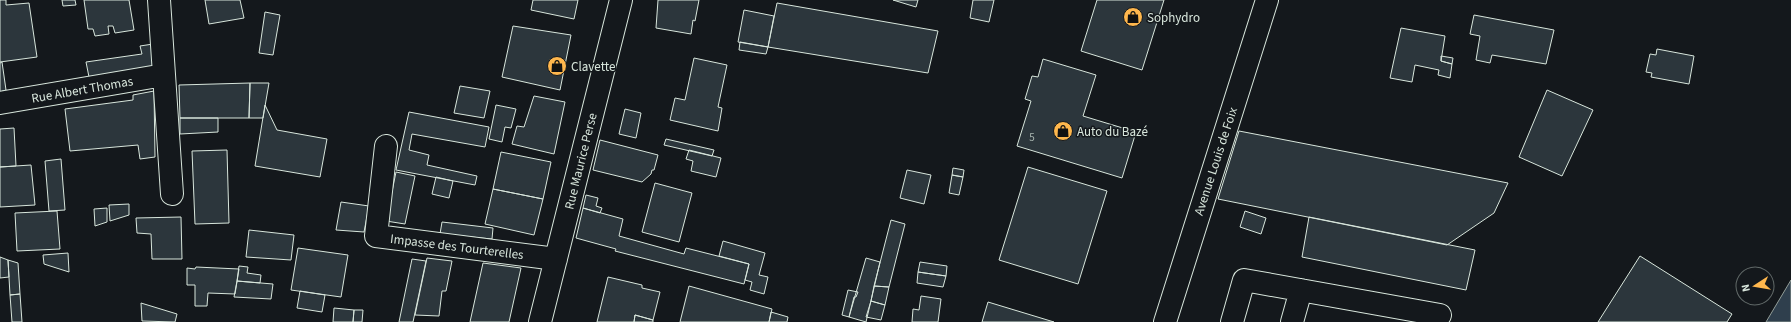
<svg xmlns="http://www.w3.org/2000/svg" width="1791" height="322" viewBox="0 0 1791 322" font-family="'Source Sans 3',sans-serif">
<rect width="100%" height="100%" fill="#14181c"/>
<path fill="#2f3f4d" stroke="#939e99" d="M1791 280V322H1766Z"/>
<path fill="#2c363c" stroke="#d8e6dc" d="M0 0H6V5L29 3 37 57 0 62Z
M62 0H75L76 5 63 6Z
M84 0H129L134 30 115 33 113 26H108L109 34 95 36 93 29H88Z
M205 0H240L244 18 209 24Z
M533 0H578L574 19 531 10Z
M658 0H699L695 21 693 20 691 34 656 28Z
M893 0H918L916 7Z
M973 0H994L989 22 970 18Z
M1097 0H1164L1142 70 1081 51Z
M777 3 938 31 928 73 768 47Z
M744 10 774 16 768 47 738 42Z
M265 12 280 15 273 55 259 53Z
M1474 15 1554 30 1546 64 1492 55 1490 63 1476 60 1480 36 1470 34Z
M513 26 571 35 560 90 502 77Z
M1401 28 1445 36 1441 61 1452 64 1450 78 1438 75 1439 70 1415 65 1412 82 1390 78Z
M740 42 768 47 766 54 739 50Z
M153 44 154 67 89 77 86 62 142 54 140 46Z
M1657 49 1694 56 1689 84 1651 77 1652 73 1646 72 1650 54 1656 55Z
M1441 56 1453 58 1452 64 1441 61Z
M694 58 727 65 718 107 722 108 718 131 670 120 675 98 685 100Z
M1043 59 1096 75 1083 116 1136 132 1122 178 1017 146 1031 101 1025 99 1032 76 1038 77Z
M2 62 6 90 0 92V63Z
M250 83 249 118H180L179 85Z
M250 83H269L263 118H249Z
M460 86 490 91 484 118 454 113Z
M1547 90 1593 110 1562 176 1519 157Z
M154 91 155 157 140 159 138 145 70 151 65 109 133 100V95Z
M534 96 565 102 554 154 512 144 517 126 524 127Z
M265 105 277 130 327 139 320 177 255 166Z
M496 105 516 109 511 128 505 127 502 142 489 139Z
M625 109 641 113 636 138 619 134Z
M409 112 489 127 485 147 412 134 409 150 429 155 427 165 477 176 475 185 396 170Z
M180 118H218V132L180 134Z
M14 128 16 166 0 167V129Z
M1239 131 1508 183 1494 213 1447 245 1218 199Z
M666 139 714 150 712 156 664 145Z
M600 140 658 155 654 170H652L651 174 642 182 593 170Z
M227 150 229 223 195 224 192 151Z
M689 150 721 158 716 177 691 171 693 161 686 159Z
M501 152 551 162 543 199 493 189Z
M61 159 65 210 49 211 45 161Z
M31 165 35 205 0 207V167Z
M1028 167 1107 191 1078 284 999 260Z
M953 168 964 170 963 177 952 175Z
M907 170 931 175 924 204 900 198Z
M396 172 415 176 405 224 386 221Z
M952 175 963 177 959 195 949 193Z
M436 177 453 181 449 198 432 194Z
M655 183 692 193 679 242 642 232Z
M493 189 543 199 534 235 485 224Z
M586 195 598 198 596 206 602 208 600 213 583 208Z
M341 202 369 206 364 232 336 230Z
M129 204V215L110 221 109 205Z
M107 208V222L95 226 94 209Z
M583 208 623 219 619 236 684 254 686 248 749 264 744 284 615 251 616 249 576 238Z
M57 211 60 249 17 251 15 213Z
M1245 211 1266 218 1261 234 1240 227Z
M181 217 182 259H152L151 234 137 233 136 218Z
M1309 217 1475 250 1466 290 1302 257Z
M891 220 905 224 889 287 874 286Z
M442 222 493 228 492 239 440 234Z
M249 230 294 235 291 260 246 257Z
M723 241 765 253 759 275 768 277 764 294 750 290 752 282 745 280 749 264 719 256Z
M298 248 348 255 341 297 291 290Z
M68 253 69 272 44 264 43 255Z
M1640 256 1732 314 1727 322H1598Z
M0 257 8 260 9 277 0 278Z
M427 258 452 261 446 291H442L439 316 415 315Z
M866 258 880 262 866 322 849 317Z
M412 259 426 261 413 322H399Z
M8 260 18 263 20 294 10 295Z
M920 262 947 266 946 276 918 272Z
M483 263 521 268 509 322H470Z
M239 266 248 267 247 273 261 275 260 283 237 281Z
M196 267 239 269 235 294 208 293 207 306H195V285H187V268L195 269Z
M918 272 946 276 943 287 917 283Z
M608 277 642 285V288L660 292 653 320 635 315 634 322H597Z
M237 281 273 284 271 299 234 297Z
M689 286 772 309 769 322H680Z
M874 286 889 287 885 305 871 301Z
M848 290 858 292 856 297H854L849 317 842 315Z
M300 291 325 295 322 312 297 308Z
M20 294 22 322H12L10 295Z
M921 296 941 299 938 322H912L913 309 919 310Z
M871 301 885 305 881 320 866 317Z
M988 302 1054 322H982Z
M141 303 177 314 175 322 142 321Z
M334 308 354 310 353 322H333Z
M354 310H363L362 322H353Z
M771 312 788 317 787 322H769Z
M635 315 653 320V322H634Z"/>
<g fill="none" stroke-linecap="round" stroke-linejoin="round">
<defs>
<path id="minor" d="M159 0 172 194
M0 103 164 75
M386 146 376 236 556 259
M540 322 621 0
M1232 322 1244 280 1440 315
M1292 322 1301 290"/>
<path id="major" d="M1165 322 1267 0"/>
</defs>
<use href="#minor" stroke="#d8e6dc" stroke-width="24"/>
<use href="#major" stroke="#d8e6dc" stroke-width="24"/>
<use href="#minor" stroke="#14181c" stroke-width="22"/>
<use href="#major" stroke="#14181c" stroke-width="22"/>
</g>
<defs>
<symbol id="shop-disc" viewBox="-11 -11 22 22"><circle r="9.5" fill="#ffb74d" stroke="#14181c"/><path d="M-5-2.5h2.3a2.7 3.5 0 0 1 5.4 0H5L5.5 6h-11ZM-1.5-2.5h3a1.5 2.3 0 0 0-3 0Z" fill="#111"/></symbol>
</defs>
<g fill-rule="evenodd">
<use href="#shop-disc" x="1122" y="6" width="22" height="22"/>
<use href="#shop-disc" x="546" y="55" width="22" height="22"/>
<use href="#shop-disc" x="1052" y="120" width="22" height="22"/>
</g>
<g text-anchor="middle" stroke-width="3" stroke-linejoin="round" paint-order="stroke">
<g font-size="11" fill="#adbab4">
<text x="1032" y="141">5</text>
</g>
<g font-size="13" fill="#d8e6dc" stroke="#14181c" text-anchor="start">
<text x="1147" y="22">Sophydro</text>
<text x="571" y="71">Clavette</text>
<text x="1077" y="136">Auto du Bazé</text>
</g>
<g font-size="13" fill="#d8e6dc" stroke="#14181c">
<text transform="translate(82 89) rotate(-10)" y="5">Rue Albert Thomas</text>
<text transform="translate(580 161) rotate(-76)" y="5">Rue Maurice Perse</text>
<text transform="translate(1215 161) rotate(-72)" y="5">Avenue Louis de Foix</text>
<text transform="translate(457 246) rotate(7)" y="5">Impasse des Tourterelles</text>
</g>
</g>
<g transform="translate(1755 286) rotate(258)"><circle r="19" fill="#14181c" stroke="#626a69"/>
<path d="M0-3L7 15L0 10L-7 15Z" fill="#ffb74d"/>
<text y="-6" font-size="11" font-weight="bold" text-anchor="middle" fill="#d8e6dc">N</text>
</g>
</svg>
